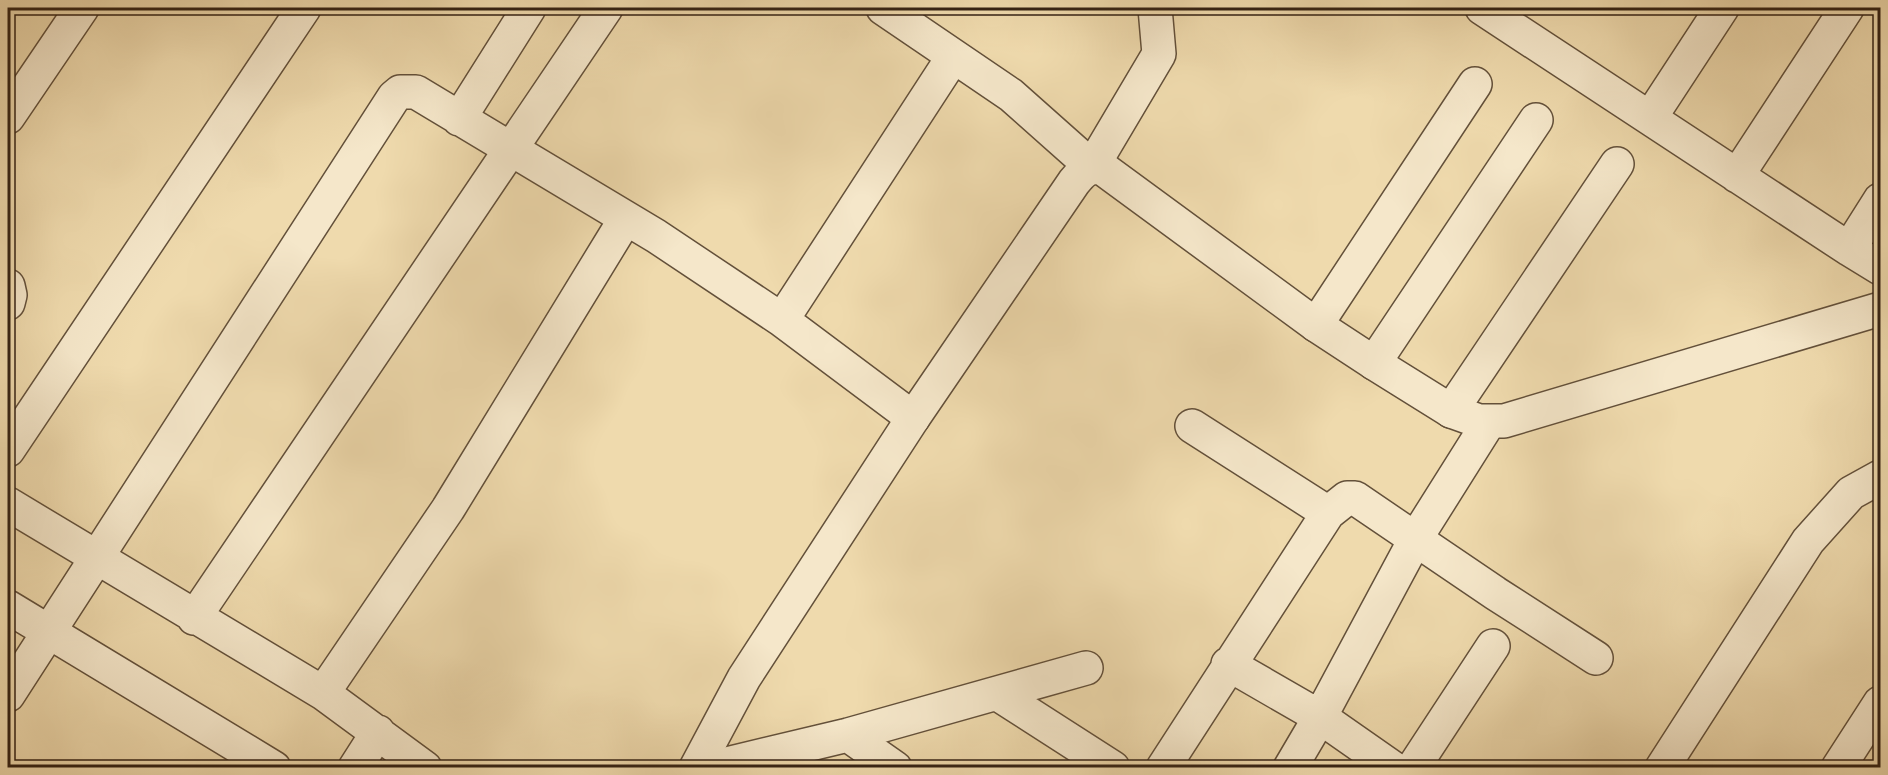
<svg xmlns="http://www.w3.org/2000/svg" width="1888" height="775" viewBox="0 0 1888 775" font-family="Alegreya,serif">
<rect width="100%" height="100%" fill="#efdaad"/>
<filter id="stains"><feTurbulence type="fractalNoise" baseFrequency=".00333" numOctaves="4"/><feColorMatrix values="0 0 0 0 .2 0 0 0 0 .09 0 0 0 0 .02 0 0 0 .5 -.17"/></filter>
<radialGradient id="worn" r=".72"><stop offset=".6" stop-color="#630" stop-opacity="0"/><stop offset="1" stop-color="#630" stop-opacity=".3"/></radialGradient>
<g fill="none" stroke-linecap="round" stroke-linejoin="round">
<defs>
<path id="minor" d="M883 8 1011 95 1092 167 1159 54 1155 8
M1482 8 1849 249 1880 268
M8 117 82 8
M1650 118 1722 8
M459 119 529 8
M1737 176 1847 8
M1849 249 1880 200
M8 286 10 295 8 303
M782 320 953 57
M1316 325 1475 84
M1374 363 1536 120
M1451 411 1617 164
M1192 426 1328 513
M8 450 304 8
M8 504 323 693 425 768
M8 607 274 768
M194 618 606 8
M1228 664 1320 717 1393 768
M323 693 448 509 626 218
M998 694 1113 768
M8 695 394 97 400 92H416L656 236 782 320 913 418
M848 735 895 768
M355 768 378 732
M710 768 848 735 1086 668
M1163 768 1328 513 1347 498H1355L1495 593 1596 658
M1290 768 1320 717 1416 538 1489 422
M1413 768 1493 646
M1662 768 1808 541 1851 493 1880 477
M1838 768 1880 703"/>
<path id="tertiary" d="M696 768 744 678 913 418 1074 182C1083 171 1088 166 1102 168L1316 325 1374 363 1451 411 1479 421H1504L1880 309"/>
</defs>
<use href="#minor" stroke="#63503a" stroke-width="36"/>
<use href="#tertiary" stroke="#63503a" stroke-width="36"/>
<use href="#minor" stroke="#f5e7ca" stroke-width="33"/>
<use href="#tertiary" stroke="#f5e7ca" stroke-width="33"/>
</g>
<rect width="1888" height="775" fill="none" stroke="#efdaad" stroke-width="30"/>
<rect x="9" y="9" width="1870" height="757" fill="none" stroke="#342214" stroke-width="3"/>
<rect x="15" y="15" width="1858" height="745" fill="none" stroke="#342214" stroke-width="1.5"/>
<rect width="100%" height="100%" filter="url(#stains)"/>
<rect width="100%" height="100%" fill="url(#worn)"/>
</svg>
